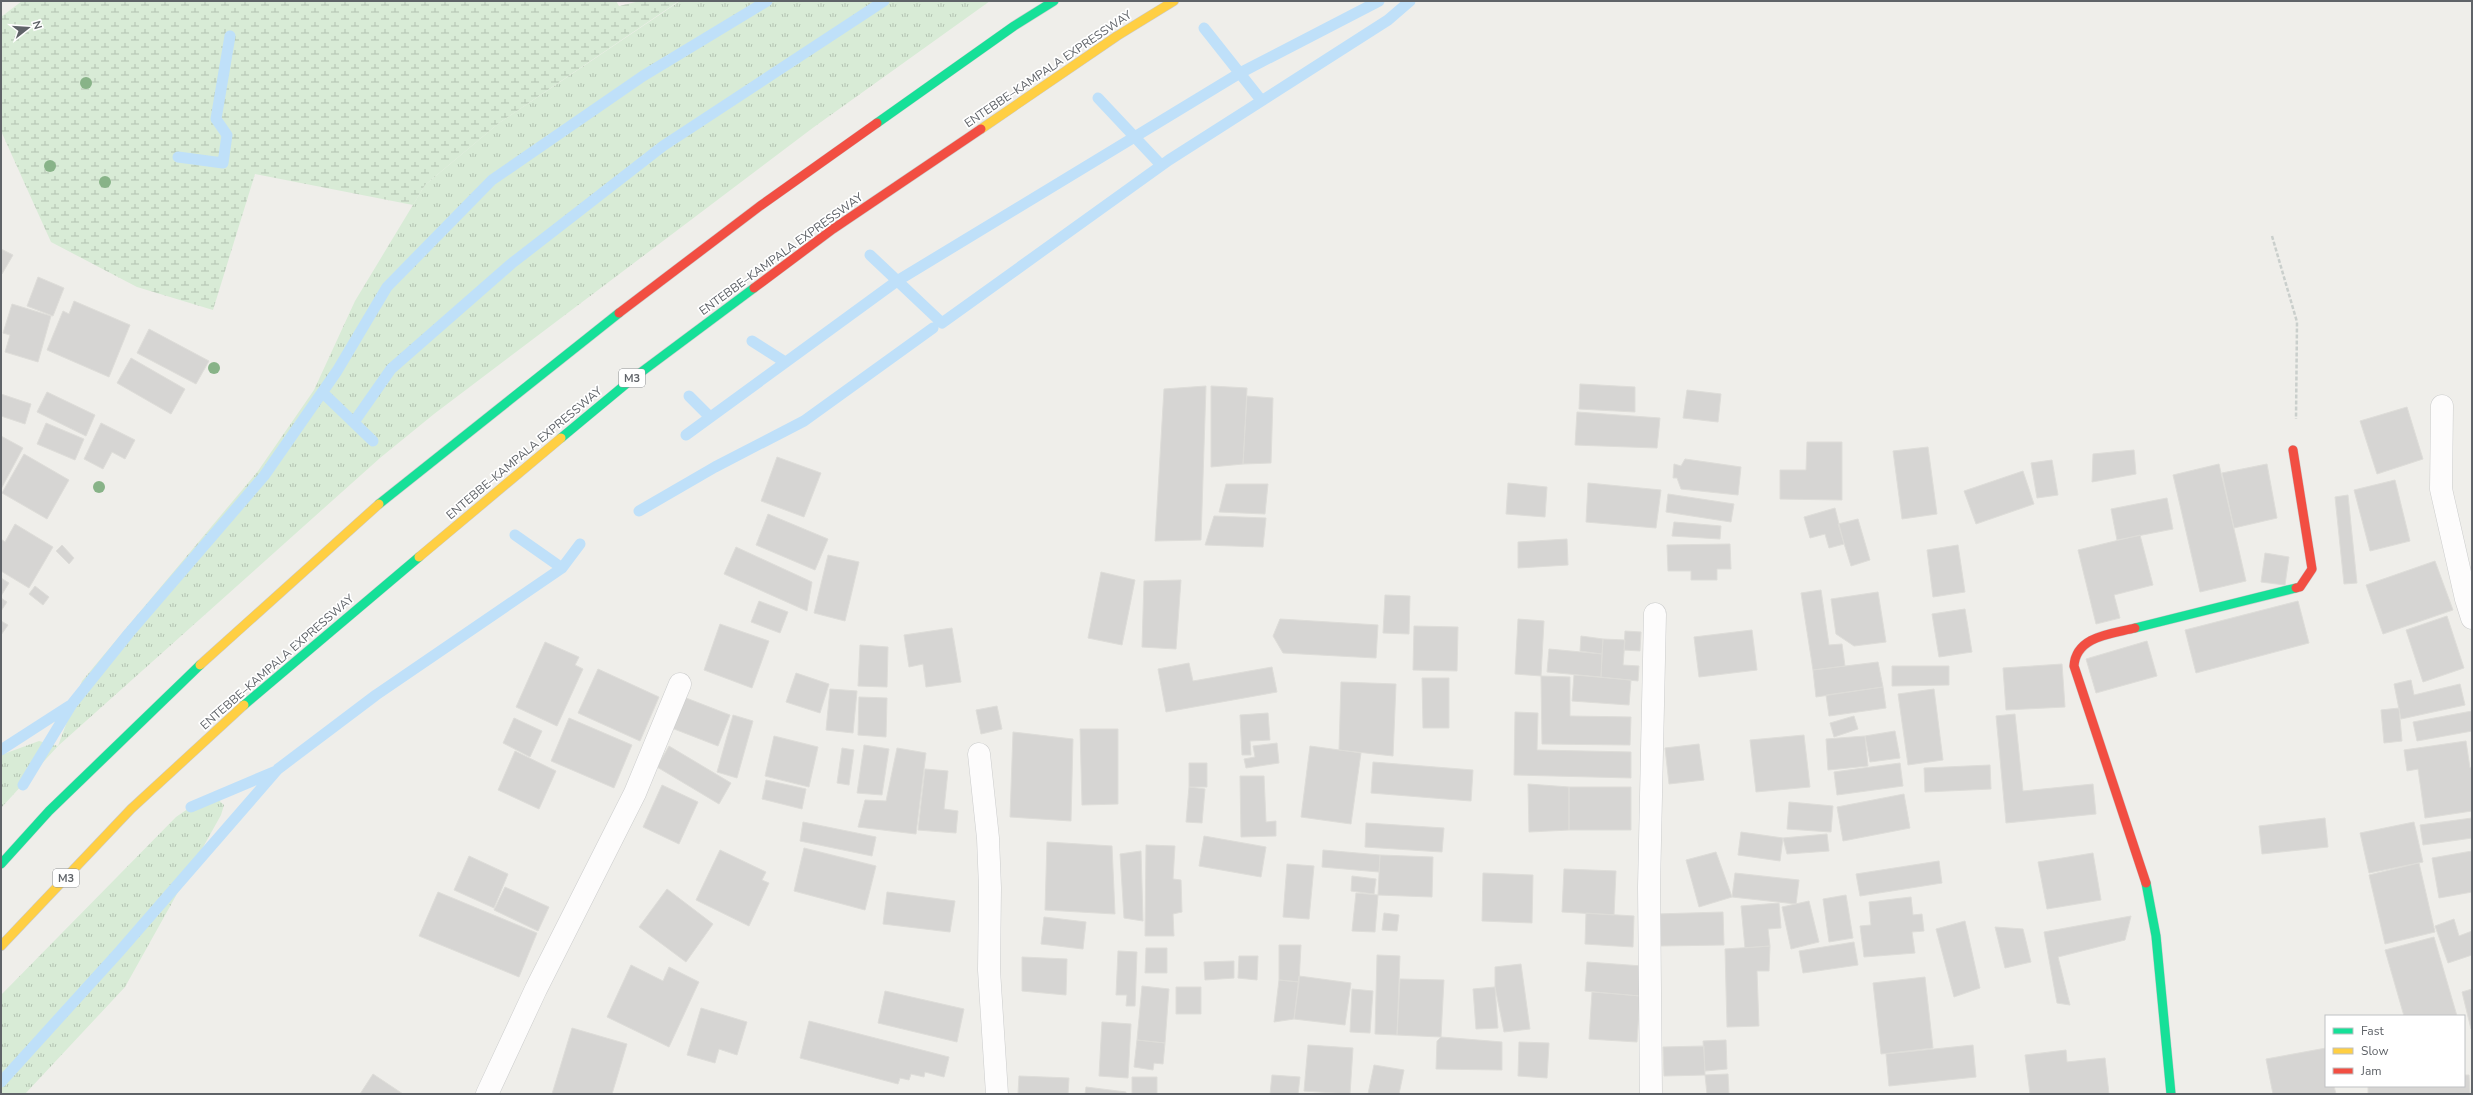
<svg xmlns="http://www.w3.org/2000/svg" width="2473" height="1095" viewBox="0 0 2473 1095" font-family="'Nunito Sans',sans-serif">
<defs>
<pattern id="grass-tufts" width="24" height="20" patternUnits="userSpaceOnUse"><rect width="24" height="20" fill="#d8ebd6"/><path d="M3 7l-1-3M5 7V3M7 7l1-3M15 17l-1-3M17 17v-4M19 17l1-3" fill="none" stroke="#b2c2b1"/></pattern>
<pattern id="wetland-marsh" width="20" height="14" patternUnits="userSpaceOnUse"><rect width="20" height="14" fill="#d8ebd6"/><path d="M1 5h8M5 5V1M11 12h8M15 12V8" fill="none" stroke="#b2c2b1"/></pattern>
</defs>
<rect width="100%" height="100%" fill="#efeeea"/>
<path fill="url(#grass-tufts)" d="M680 1H990L814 127 434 414 380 458 58 746 1 808V755L39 741 58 746 82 681 258 471 314 390 355 301 425 185 499 123Z
M211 793 224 805 221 815 125 987 25 1094H1V995L176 817Z"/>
<path fill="url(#wetland-marsh)" d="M22 1H616L619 6 640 1H679L499 123 425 185 413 205 255 174 213 310 137 287 51 242 1 131V17Z"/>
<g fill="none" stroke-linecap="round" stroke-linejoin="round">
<path stroke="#bfe0f9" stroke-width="11" d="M1204 28 1261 100
M1098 98 1161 165
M178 157 223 163 227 135 216 119 230 36
M870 255 942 323 1169 160 1388 20 1410 1
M752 341 785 362
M322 392 373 441
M689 396 710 417
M354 422 391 369 511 264 663 146 884 1
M686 435 897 281 1240 73 1379 1
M639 511 715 467 804 421 933 328
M515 535 562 568
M1 750 69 706
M23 785 72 704 129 633 264 476 337 371 387 287 492 180 643 76 767 1
M191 807 276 771
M1 1082 119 952 278 769 376 695 562 568 580 544"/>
</g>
<path fill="#d6d5d3" stroke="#deddd9" d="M1 249 13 255 2 274H1Z
M38 277 64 288 53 316 27 306Z
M74 301 130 325 109 377 47 350 63 311 69 314Z
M12 304 51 316 38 362 5 352 10 335 3 333Z
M149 329 209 361 196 384 137 353Z
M131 358 185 389 171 414 117 383Z
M1580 384 1635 387V412L1579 409Z
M1206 386 1201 540 1155 541 1164 389Z
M1211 386 1247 388 1243 464 1211 467Z
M1687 390 1721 394 1718 422 1683 418Z
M47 392 95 415 86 436 37 412Z
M1 394 31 404 25 424 1 416Z
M1247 396 1273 398 1271 463 1243 464Z
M2407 407 2423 459 2377 474 2360 421Z
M1577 412 1660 418 1657 448 1575 445Z
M46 423 84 439 75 460 37 444Z
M101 423 135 440 125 459 112 452 103 469 84 459Z
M1 436 23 448 1 489Z
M1807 442H1842V500L1780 499V470H1806Z
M1928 447 1937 514 1902 519 1893 451Z
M2134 450 2136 474 2092 482 2093 454Z
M24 454 69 480 47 519 2 493Z
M777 457 821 473 804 517 761 501Z
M1685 459 1741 467 1738 495 1681 489 1677 478H1673L1674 464 1681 466Z
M2052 460 2058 495 2037 498 2031 463Z
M2219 464 2246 581 2200 592 2173 475Z
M2267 464 2277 518 2234 528 2222 473Z
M2023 471 2034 504 1976 524 1964 491Z
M2395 480 2410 541 2370 551 2354 490Z
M1508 483 1547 487 1545 517 1506 514Z
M1588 483 1661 490 1656 528 1586 522Z
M1226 484H1268L1265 514 1219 512Z
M1668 494 1734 504 1731 522 1666 512Z
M2348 495 2357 583 2344 584 2335 497Z
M2167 498 2173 529 2117 540 2111 509Z
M1835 508 1844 544 1829 548 1825 534 1810 538 1804 517Z
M768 514 828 539 815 570 756 545Z
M1214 516 1266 518 1263 547 1205 545Z
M1858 519 1870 560 1851 566 1838 524Z
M1674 522 1721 526 1720 539 1672 536Z
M15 524 53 547 29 588 1 571V539L5 542Z
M2140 535 2153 585 2114 595 2120 618 2096 624 2078 550Z
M1567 539 1568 565 1518 568V542Z
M1730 544 1731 569H1717V580H1691V571H1668L1667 545Z
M62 545 74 558 69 564 56 551Z
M1958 545 1965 592 1933 597 1927 550Z
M736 547 812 582 807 611 724 574Z
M2265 553 2289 557 2285 585 2261 582Z
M828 555 859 562 845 621 814 613Z
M2435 561 2453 610 2383 634 2366 585Z
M1101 572 1135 580 1122 645 1088 638Z
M1 578 9 583 1 596Z
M1181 580 1176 649 1142 647 1144 581Z
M35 586 49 597 43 605 29 594Z
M1821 590 1829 645 1842 644 1845 666 1813 670 1801 593Z
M1878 592 1886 642 1854 646 1836 634 1831 599Z
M1385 595 1410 596 1409 634 1383 633Z
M1 598 7 602 1 611Z
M759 601 788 612 780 633 751 622Z
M2298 601 2309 643 2196 673 2185 630Z
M1965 609 1972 652 1939 657 1932 614Z
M2447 616 2464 668 2423 682 2406 630Z
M1280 619 1378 625 1376 658 1283 653 1273 636Z
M1518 619 1544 621 1541 676 1515 674Z
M1 621 8 625 1 635Z
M720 624 769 641 752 688 704 670Z
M1414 626 1458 627 1457 671 1413 670Z
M952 628 961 682 926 687 923 664 909 667 904 635Z
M1752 630 1757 670 1699 677 1694 637Z
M1625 631 1641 632 1640 651 1624 650Z
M1581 636 1603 639 1602 654 1580 651Z
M1603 639 1625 640 1623 665 1639 666 1638 681 1601 677Z
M2147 641 2157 676 2096 693 2086 659Z
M545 642 579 657 575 665 583 669 557 726 516 707Z
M860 645 888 647 887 687 858 686Z
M1549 649 1602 654 1601 677 1547 672Z
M1878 662 1883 687 1816 697 1813 670Z
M1189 663 1193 681 1272 667 1277 692 1166 712 1158 669Z
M2062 664 2065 707 2006 710 2003 668Z
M1892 666H1949V685L1892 686Z
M598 669 659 697 640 741 578 713Z
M796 673 829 684 820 713 786 702Z
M1574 675 1631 680 1629 705 1572 701Z
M1541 676 1570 677V716L1631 717 1630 745 1542 744Z
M1422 678H1449V728H1423Z
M2411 680 2414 695 2460 684 2465 705 2401 719 2394 684Z
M1341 682 1396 684 1393 756 1339 750Z
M1883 687 1886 708 1829 716 1826 695Z
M830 689 857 691 853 733 826 730Z
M1934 689 1943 760 1908 765 1898 694Z
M681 696 730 715 718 746 669 727Z
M859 697 887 698 886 737 858 735Z
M997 706 1002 729 981 734 976 710Z
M2399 708 2402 741 2384 743 2381 710Z
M2472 711V731L2417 741 2413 722Z
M1515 712 1538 713 1537 750 1631 752V778L1514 775Z
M1268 713 1270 740 1250 741 1251 755H1242L1240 715Z
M2015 714 2023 791 2093 784 2096 814 2006 823 1996 716Z
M733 715 753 721 737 778 717 772Z
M1854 716 1858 729 1834 737 1830 723Z
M514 718 542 731 530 757 503 743Z
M569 718 632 745 614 788 551 761Z
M1080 729H1118V804L1082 805Z
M1895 731 1900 758 1870 762 1865 736Z
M1013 732 1073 739 1071 821 1010 817Z
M1804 735 1810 787 1756 792 1750 740Z
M774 736 818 747 809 787 765 776Z
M1865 736 1868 766 1828 770 1826 739Z
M2466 741 2470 768 2472 767V811L2425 818 2418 769 2407 771 2404 750Z
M1277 743 1279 763 1246 768 1244 759 1255 757 1253 746Z
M1699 744 1704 780 1669 784 1665 748Z
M864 745 889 749 882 795 857 793Z
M669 746 731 783 719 804 657 767Z
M1310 746 1361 753 1351 824 1301 817Z
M842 748 854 750 849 785 837 783Z
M897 748 926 753 916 834 858 827 865 800 886 801Z
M515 751 556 771 539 809 498 790Z
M1373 762 1473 770 1471 801 1371 793Z
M1189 763H1207V787H1189Z
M1900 763 1903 786 1837 795 1834 772Z
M1990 765 1991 789 1925 792 1924 768Z
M925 769 948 771 944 809 958 811 956 833 918 830Z
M1240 776H1264L1266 822 1276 821V836L1241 837Z
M766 780 806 789 802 809 762 799Z
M1528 784 1569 787V830L1529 832Z
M662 785 698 802 679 844 643 827Z
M1189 787 1205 789 1202 823 1186 822Z
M1569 787H1631V830H1569Z
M1904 794 1910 828 1843 841 1837 807Z
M1789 802 1833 806 1831 832 1787 829Z
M2325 818 2328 847 2262 854 2259 826Z
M2472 818V838L2423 845 2420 825Z
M803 822 876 837 872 856 800 841Z
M2414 822 2423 862 2369 873 2360 833Z
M1366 823 1444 828 1442 852 1365 847Z
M1741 832 1783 838 1780 861 1738 855Z
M1827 834 1829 851 1787 854 1783 838Z
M1204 836 1266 847 1261 877 1199 866Z
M1047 842 1112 846 1115 914 1045 910Z
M1146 845 1175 846 1173 879 1181 880 1182 912 1173 914 1174 936H1145Z
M804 848 876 866 865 910 794 891Z
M720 850 766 872 762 880 769 883 749 926 696 900Z
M1323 850 1380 855 1379 872 1322 867Z
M1141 851 1143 921 1124 918 1120 854Z
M2472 851V892L2439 898 2432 858Z
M1716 852 1732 897 1699 907 1686 860Z
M2093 853 2101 900 2047 909 2038 862Z
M1380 855 1433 857 1432 897 1378 895Z
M469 856 508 874 494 908 454 890Z
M1939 861 1942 883 1860 896 1856 874Z
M2419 863 2435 932 2385 944 2369 875Z
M1287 864 1314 866 1309 919 1283 917Z
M1564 869 1616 871 1614 915 1562 912Z
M1483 873 1533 875 1532 923 1482 921Z
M1735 873 1799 880 1796 904 1732 897Z
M1352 876 1376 879 1374 894 1351 891Z
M505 887 549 907 538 931 494 910Z
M667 889 713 924 686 962 639 927Z
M438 892 537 933 519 977 419 936Z
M887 892 955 901 950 932 883 924Z
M1356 893 1378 895 1375 932 1352 931Z
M1846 895 1853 938 1829 942 1823 899Z
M1911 897 1913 915 1922 914 1924 931 1912 932 1915 953 1864 957 1860 926 1871 925 1869 902Z
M1809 901 1819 942 1791 949 1782 907Z
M1779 903 1781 928 1768 929 1770 946 1745 948 1741 906Z
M1723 912 1724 945 1658 946 1657 914Z
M1384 913 1399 915 1397 931 1382 930Z
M1586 913 1634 916 1633 947 1585 944Z
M2131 916 2125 940 2058 957 2070 1005 2057 1003 2044 932Z
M1044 917 1086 922 1083 949 1041 944Z
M2454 919 2459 936 2472 931V955L2448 963 2435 926Z
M1965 921 1980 988 1954 997 1936 929Z
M1995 927 2023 929 2031 962 2005 968Z
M2434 937 2457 1016H2404L2385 950Z
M1854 942 1858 965 1803 973 1799 951Z
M1279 945H1301L1299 982 1279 980Z
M1770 946 1769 971H1757L1759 1026 1727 1027 1725 949Z
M1146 948H1167V973H1145Z
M1118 951 1137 952 1135 1006H1126L1127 995H1116Z
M1377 955 1400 956 1397 1035 1375 1034Z
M1239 956H1258L1257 980 1238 978Z
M1022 957 1067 959 1066 995 1022 991Z
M1234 961V978L1205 980 1204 962Z
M1587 962 1642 966 1640 996 1585 991Z
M1521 964 1530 1029 1504 1032 1495 987V967Z
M631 965 663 981 669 967 699 982 669 1047 607 1017Z
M1299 976 1351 983 1345 1025 1294 1019Z
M1925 977 1933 1048 1881 1054 1873 983Z
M1400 979 1444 980 1441 1037 1397 1035Z
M1279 980 1299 982 1294 1019 1274 1022Z
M1142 986 1169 989 1165 1043 1137 1040Z
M1176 987H1201V1014H1176Z
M1495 987 1498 1028 1476 1029 1473 989Z
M1352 989 1373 991 1370 1033 1350 1032Z
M2472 989V1029H2471L2462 992Z
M885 991 964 1009 957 1042 878 1023Z
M1592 992 1640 996 1637 1042 1589 1039Z
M701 1008 747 1022 737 1055 719 1049 715 1063 687 1055Z
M809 1021 949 1057 944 1077 925 1072 924 1077 911 1074 909 1080 900 1078 898 1084 800 1058Z
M1102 1022 1131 1024 1128 1078 1099 1076Z
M572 1028 627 1044 612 1094H552Z
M1441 1037 1502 1042V1070L1436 1069 1437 1041Z
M1137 1040 1165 1043 1163 1064 1154 1063 1153 1070 1134 1067Z
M1726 1040 1727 1069 1705 1071 1703 1041Z
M1519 1042 1549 1043 1547 1078 1518 1076Z
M1308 1045 1353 1048 1350 1094 1304 1091Z
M1973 1045 1976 1077 1889 1086 1886 1054Z
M1704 1046 1705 1075 1664 1076 1663 1047Z
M2326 1048V1086H2334L2336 1094H2273L2266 1059Z
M2066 1050 2067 1062 2105 1058 2109 1094H2030L2025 1055Z
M1374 1065 1404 1070 1399 1094H1368Z
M373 1074 403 1094H360Z
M1728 1074 1729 1094H1707L1705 1075Z
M1272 1075 1300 1077 1298 1094H1270Z
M2464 1075H2469L2470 1094H2368V1086H2464Z
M1019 1076 1069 1078 1068 1094H1018Z
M1132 1077H1157V1094H1132Z
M1086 1087 1126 1092V1094H1085Z"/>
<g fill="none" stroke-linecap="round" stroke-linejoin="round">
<defs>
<path id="street" d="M2442 406 2441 489 2466 599 2472 618
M979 754 988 838 990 888 989 970 997 1094
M487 1094 536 989 635 793 680 684
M1651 1094 1649 887 1655 614"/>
<path id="fast" d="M877 123 1014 26 1054 1
M561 438 632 379 754 288
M379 504 619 313
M2135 628 2296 588
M244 705 419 557
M1 864 49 811 200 665
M2146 883 2156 936 2171 1094"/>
<path id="slow" d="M981 129 1117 36 1174 1
M419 557 561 438
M200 665 379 504
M1 946 131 809 244 705"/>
<path id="jam" d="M754 288 833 229 981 129
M619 313 760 206 877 123
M2293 450 2312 569 2300 587 2296 588
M2135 628C2111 634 2076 636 2074 666L2146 883"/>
</defs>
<use href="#street" stroke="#cbcccc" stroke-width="23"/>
<use href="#fast" stroke="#cacacb" stroke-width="10"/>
<use href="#slow" stroke="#cacacb" stroke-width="10"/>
<use href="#jam" stroke="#cacacb" stroke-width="10"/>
<path stroke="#cacfcc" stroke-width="2.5" stroke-dasharray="4 2" stroke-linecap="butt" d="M2272 236 2297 322 2296 419"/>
<use href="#street" stroke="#fdfcfc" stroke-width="22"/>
<use href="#fast" stroke="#16e098" stroke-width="9"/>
<use href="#slow" stroke="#ffcf43" stroke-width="9"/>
<use href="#jam" stroke="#f24e42" stroke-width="9"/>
</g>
<g fill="#88b388">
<circle cx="86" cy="83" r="6"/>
<circle cx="50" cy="166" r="6"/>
<circle cx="105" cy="182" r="6"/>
<circle cx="214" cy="368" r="6"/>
<circle cx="99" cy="487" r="6"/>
</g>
<g text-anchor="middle" stroke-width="3.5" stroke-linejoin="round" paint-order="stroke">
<g fill="#fff" stroke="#8f9295" stroke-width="1">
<rect x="619" y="369" width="26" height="18" rx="3"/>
<rect x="53" y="869" width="26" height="18" rx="3"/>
</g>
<g font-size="11" font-weight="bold" fill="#5f6368">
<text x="632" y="382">M3</text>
<text x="66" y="882">M3</text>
</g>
<g font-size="12" fill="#5f6368" stroke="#fff">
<text transform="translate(1048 69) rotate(-34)" y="4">ENTEBBE–KAMPALA EXPRESSWAY</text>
<text transform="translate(781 254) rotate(-36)" y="4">ENTEBBE–KAMPALA EXPRESSWAY</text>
<text transform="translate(524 453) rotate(-40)" y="4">ENTEBBE–KAMPALA EXPRESSWAY</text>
<text transform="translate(277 662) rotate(-41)" y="4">ENTEBBE–KAMPALA EXPRESSWAY</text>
</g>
</g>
<rect width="2473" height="1095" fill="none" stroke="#5f6368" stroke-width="4"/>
<rect x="2325" y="1015" width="140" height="72" fill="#ffffff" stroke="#bfc1c3"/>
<rect x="2333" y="1028" width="20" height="6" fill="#16e098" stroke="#bfc1c3"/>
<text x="2361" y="1035" font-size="12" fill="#5f6368">Fast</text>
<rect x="2333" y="1048" width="20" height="6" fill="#ffcf43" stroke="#bfc1c3"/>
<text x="2361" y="1055" font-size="12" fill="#5f6368">Slow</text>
<rect x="2333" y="1068" width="20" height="6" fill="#f24e42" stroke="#bfc1c3"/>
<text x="2361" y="1075" font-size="12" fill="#5f6368">Jam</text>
<g transform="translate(28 28) rotate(73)" stroke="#ffffff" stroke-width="3" paint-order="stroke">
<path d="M0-3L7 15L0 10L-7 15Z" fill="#5f6368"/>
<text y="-6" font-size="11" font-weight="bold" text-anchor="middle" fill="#5f6368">N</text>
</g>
</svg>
